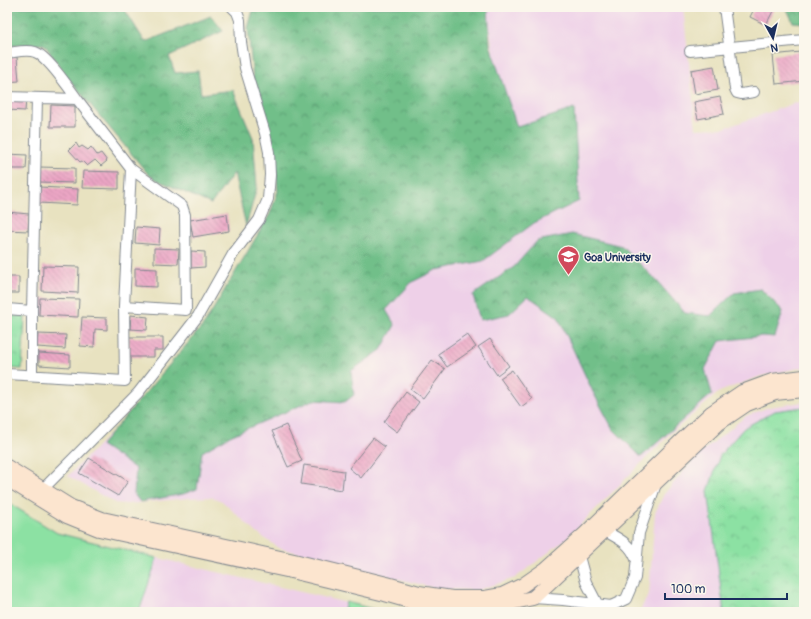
<svg xmlns="http://www.w3.org/2000/svg" width="811" height="619" viewBox="0 0 811 619" font-family="Pangolin,sans-serif">
<defs>
<pattern id="forest-crowns" width="20" height="18" patternUnits="userSpaceOnUse"><rect width="20" height="18" fill="#71bf89"/><path d="M2 6a3 3 0 1 1 6 0M12 15a3 3 0 1 1 6 0" fill="none" stroke="#5c9c73"/></pattern>
<pattern id="park-crowns" width="20" height="18" patternUnits="userSpaceOnUse"><rect width="20" height="18" fill="#8ce1a3"/><path d="M2 6a3 3 0 1 1 6 0M12 15a3 3 0 1 1 6 0" fill="none" stroke="#78c18f"/></pattern>
<pattern id="building-back-hatch" width="6" height="6" patternUnits="userSpaceOnUse"><rect width="6" height="6" fill="#eca6c5"/><path d="M-1 5l2 2M0 0l6 6M5-1l2 2" fill="none" stroke="#be88a3"/></pattern>
</defs>
<rect width="100%" height="100%" fill="#fbf7ec"/>
<filter id="ink" filterUnits="userSpaceOnUse"><feTurbulence type="fractalNoise" baseFrequency=".025" numOctaves="2"/><feDisplacementMap in="SourceGraphic" scale="8" xChannelSelector="R" yChannelSelector="G"/><feConvolveMatrix kernelMatrix="1 2 1 2 8 2 1 2 1" color-interpolation-filters="sRGB"/></filter>
<filter id="wash" filterUnits="userSpaceOnUse"><feTurbulence type="fractalNoise" baseFrequency=".012" numOctaves="4" result="noise"/><feDisplacementMap in="SourceGraphic" scale="16" xChannelSelector="R" yChannelSelector="G"/><feGaussianBlur stdDeviation="0.9" result="paint"/><feColorMatrix in="noise" values="0 0 0 0 0 0 0 0 0 0 0 0 0 0 0 0 0 1.4 0 .05"/><feComposite in="paint" operator="in"/></filter>
<g filter="url(#wash)">
<rect width="100%" height="100%" fill="#e8e2c0"/>
<path fill="#eed0e8" d="M487 7H683L696 129 724 128 804 100V367L761 376 719 392 670 434 566 539 515 578 478 590 438 589 279 548 257 533 222 501 212 497 190 498 127 504 115 503 68 476 213 328 512 197Z
M804 402V612H639L649 594 655 513 664 494 698 455 746 416 769 407Z
M7 502 57 533 108 546 385 612H7Z"/>
<path fill="#8ce1a3" stroke="#548880" d="M7 502 57 533 157 558 139 612H7Z
M346 602 385 612H343Z"/>
<path fill="url(#forest-crowns)" stroke="#467774" d="M7 7H123L145 42 211 16 223 31 169 56 175 73 198 71 201 94 233 90 253 138 257 187 246 226 234 173 211 204 157 180 149 175 68 78 44 44 7 46Z
M254 7H488L490 45 517 127 574 109 579 201 534 223 483 261 436 270 412 282 386 310 395 325 381 350 351 371 354 395 345 402 313 400 230 436 202 452 197 489 183 494 140 502 134 494 136 469 101 445 205 323 270 214 278 191 275 159 253 79 248 28Z
M786 7H804V23L793 22Z
M572 234 622 246 656 280 685 313 710 316 734 293 761 289 783 311 775 337 762 336 720 341 705 369 712 394 641 457 613 429 593 392 558 317 528 296 509 314 480 320 473 295 514 267 537 241Z"/>
<path fill="url(#park-crowns)" stroke="#548880" d="M7 315 25 316 22 369 7 368Z
M804 407V612H724L708 491 720 455 744 428 775 411Z"/>
<g id="blocks">
<path fill="url(#building-back-hatch)" d="M755 7H775L766 25 750 17Z
M800 52 804 81 776 84 773 55Z
M17 57 19 81 7 82V58Z
M714 66 718 90 695 94 691 70Z
M720 97 724 114 698 119 694 102Z
M8 98 26 99 25 111 8 110Z
M51 105 75 106V127H50Z
M76 143 79 148 82 146 88 150 91 147 97 155 101 153 107 161 101 166 95 160 87 166 82 161 80 162 69 150Z
M7 154 27 155 26 169H7Z
M39 167 75 168V183L39 182Z
M83 171 119 172V189L82 188Z
M40 187 78 189 77 205 39 203Z
M7 212 29 214 28 231 7 230Z
M227 214 229 231 193 237 190 220Z
M136 227 160 229 159 245 135 243Z
M154 248 179 249 178 264 154 263Z
M191 251 205 252V267L191 268Z
M43 266 79 267 78 293 42 291Z
M135 268 157 269V287L135 286Z
M7 277H19V293H7Z
M40 298 79 299 78 317 39 315Z
M131 315 148 317 147 330 130 329Z
M82 317 107 318V330L95 329 94 347 80 346Z
M38 334 66 335 65 349 37 347Z
M467 334 476 347 447 367 438 354Z
M129 337H163V350H154V357H129Z
M490 339 509 366 497 375 478 347Z
M39 353 70 355V367L39 365Z
M432 360 445 369 423 399 410 389Z
M512 370 532 399 521 407 500 378Z
M406 392 419 402 397 432 384 422Z
M286 425 302 461 288 467 272 431Z
M373 438 385 447 361 478 349 468Z
M89 458 128 481 118 496 79 473Z
M304 465 344 471 342 490 301 484Z"/>
</g>
</g>
<g filter="url(#ink)">
<use href="#blocks" fill-opacity="0" stroke="#82888f" stroke-width="1"/>
<g fill="none" stroke-linecap="round" stroke-linejoin="round">
<defs>
<path id="street" d="M724 7 735 89 737 93 741 94 754 92
M690 51 804 40
M7 53C16 52 27 49 35 52 47 56 69 88 77 99
M7 97 77 99 131 169 124 306 125 381 7 374
M124 306 186 310 185 215 182 206 131 169
M7 309 32 311
M32 375V311L37 98
M42 490 138 393 181 338 198 316 233 254 259 220 268 199 270 175 269 152 265 133 245 68 241 42 240 20 237 12 232 7
M605 531C619 539 630 543 636 559
M579 556 586 582 598 605
M533 598 563 600 611 606 626 599 635 578 639 533 656 484"/>
<path id="secondary" d="M7 467 71 507 102 519 294 561 387 584 419 593 452 598H485L502 595 523 585 546 569 584 535 680 442 711 413 742 392 772 381 804 377
M7 479 67 516 99 529 291 571 385 594 416 603 451 609 485 608 533 598 719 423 747 404 775 393 804 390"/>
</defs>
<use href="#street" stroke="#82888f" stroke-width="12"/>
<use href="#secondary" stroke="#82888f" stroke-width="16"/>
<use href="#street" stroke="#fff" stroke-width="10"/>
<use href="#secondary" stroke="#fce5cf" stroke-width="14"/>
</g>
</g>
<defs>
<symbol id="university-pin" viewBox="-11 -11 22 30"><path d="M0 17L-7.5 6A9.5 9.5 0 1 1 7.5 6Z" fill="#d1495b" stroke="#fbf7ec"/><path d="M0-5L7-2L0 1L-7-2ZM-4 1L0 2.5L4 1V4Q0 6-4 4Z" fill="#fff"/></symbol>
</defs>
<g fill-rule="evenodd">
<use href="#university-pin" x="556" y="244" width="25" height="34"/>
</g>
<g text-anchor="middle" stroke-width="3" stroke-linejoin="round" paint-order="stroke">
<g font-size="11" font-weight="bold" fill="#1b2f5e" stroke="#fbf7ec" text-anchor="start">
<text x="584" y="261">Goa University</text>
</g>
</g>
<rect width="811" height="619" fill="none" stroke="#fbf7ec" stroke-width="24"/>
<g transform="translate(773 38) rotate(172)" stroke="#fbf7ec" stroke-width="3" paint-order="stroke">
<path d="M0-3L7 15L0 10L-7 15Z" fill="#1b2f5e"/>
<text y="-6" font-size="11" font-weight="bold" text-anchor="middle" fill="#1b2f5e">N</text>
</g>
<path d="M665 593v6h122v-6" fill="none" stroke="#1b2f5e" stroke-width="2"/>
<text x="671" y="593" font-size="12" fill="#1b2f5e" stroke="#fbf7ec" stroke-width="3" paint-order="stroke">100 m</text>
</svg>
